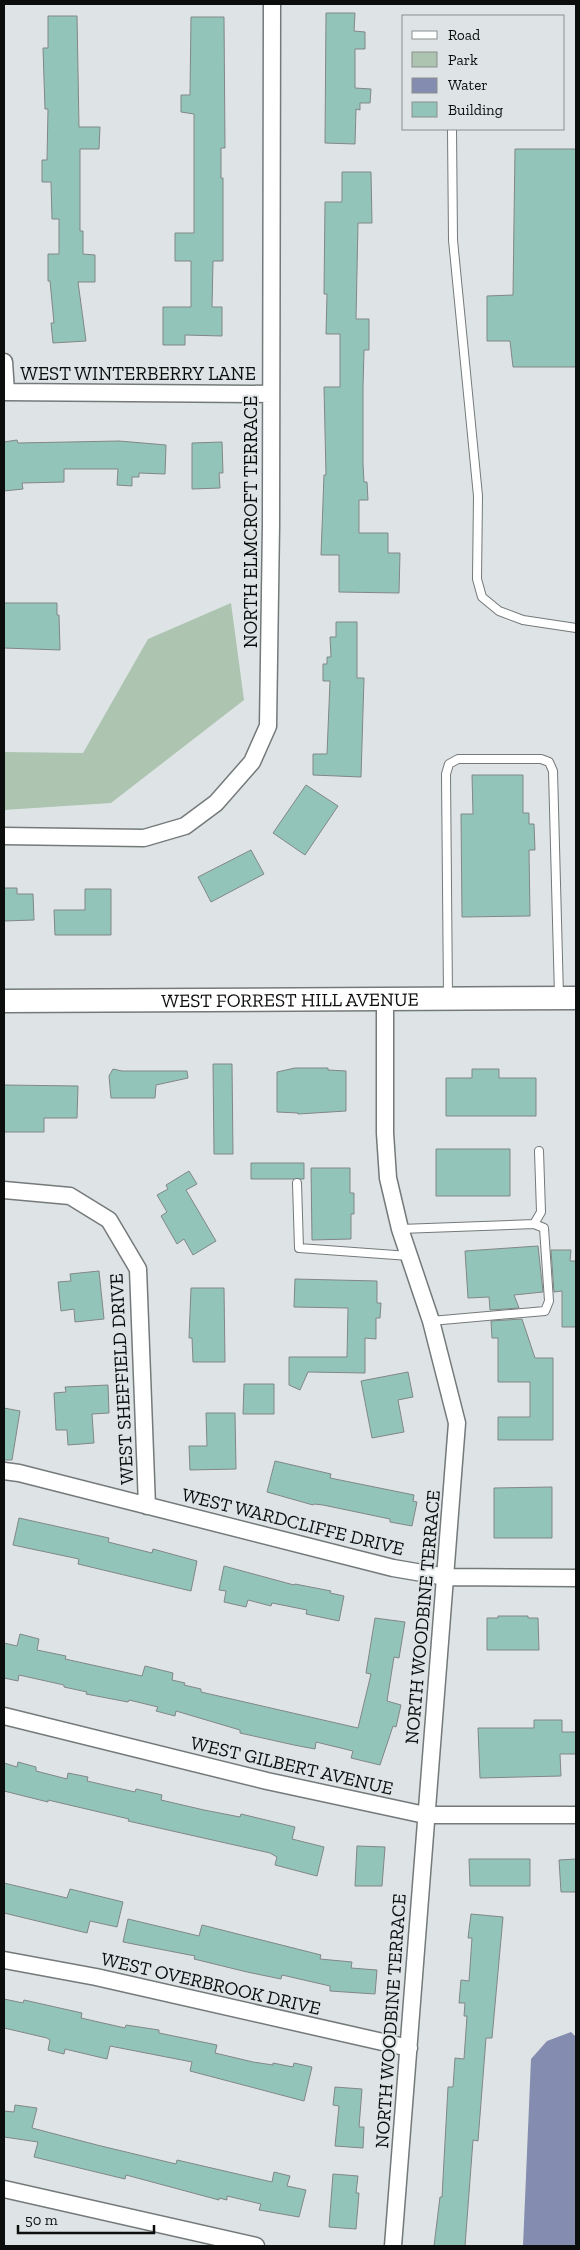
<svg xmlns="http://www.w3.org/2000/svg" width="580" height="2250" viewBox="0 0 580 2250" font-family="'Zilla Slab',serif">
<rect width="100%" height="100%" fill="#dee4e5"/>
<path fill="#adc4b1" d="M231 603 244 700 111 803 4 810V752L83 753 148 639Z"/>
<path fill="#848caf" d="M571 2032 576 2037V2246H523L531 2059 547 2041Z"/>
<path fill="#92c4ba" stroke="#828786" d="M326 13H355L354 31 365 32V49H355V88L371 89 370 103H360V110L356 109 355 144 325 143Z
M48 16H77L79 127H100L99 149H80V231H83V254L95 255V282H78L86 341 53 343 51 323H54L50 281H48V254H59V219H52L51 182H42V160H47L48 109H45L43 48H48Z
M191 17H224L225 148H221V178H223V261H213L212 307H222V336L185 335V345H163V307H191V261H175V233H194V114L181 112V95H190Z
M515 149H576V367H513L510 341H487V296L513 295Z
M342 172H371L372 223H358L356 319H369V350H364L363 387V464L364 482H367L368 500H359V533H388V553H400L399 593 339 592V555H321L324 475H326L324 387H340V334H326L327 294H324L325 202H342Z
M17 440 18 443 119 441 166 445 165 474 139 473V477H132V486L117 485 118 469H64V482L22 483 23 489 4 491V442Z
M222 442 223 473H219L220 488 192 489V443Z
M4 603H57V615H59L60 650 4 648Z
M336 622H357V678H364L361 777 313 775V754H327L330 681H323V664H327V657H331L330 637H336Z
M472 775H523V813H529V824H534L535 850H529L530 916 462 917 461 814H473Z
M306 785 338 806 305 855 273 833Z
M251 850 264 874 211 902 198 877Z
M4 888H17V894H33L34 920 4 921Z
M85 889H111V935H55L54 910H85Z
M213 1064H232L233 1154H214Z
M295 1068H328V1070L346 1071V1111L298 1114V1113L277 1112V1072Z
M113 1069 122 1071H187L188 1078 156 1085 155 1098H111L109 1076Z
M472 1069H499V1078H536V1116H446V1078H472Z
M4 1085 78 1086 77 1118H44V1132H4Z
M436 1149H510V1196H436Z
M251 1163H304V1179H251Z
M311 1168H350V1193H354V1214H351V1239L312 1240Z
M189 1171 197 1184 186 1190 216 1241 193 1255 184 1239 177 1244 161 1216 167 1212 157 1195 168 1189 166 1185Z
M538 1246 543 1292 514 1295 519 1308 490 1310 489 1297 468 1298 465 1251Z
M551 1250H571L570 1261H576V1327H562V1291L554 1292Z
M99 1271 104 1319 75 1322 74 1309 61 1311 58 1282 71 1281 70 1274Z
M295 1279 377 1281V1303H381L380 1318H376V1339L365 1338V1373L308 1372 300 1390 289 1385V1357H347L348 1308 294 1307Z
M191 1288H224L225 1362H193L192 1338H189Z
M522 1319 535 1358H553V1440H498V1417H530V1382H498V1338H492L491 1321Z
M408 1372 413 1397 398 1400 404 1432 372 1438 361 1381Z
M244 1384H274V1414H243Z
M108 1385 109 1413 92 1414 94 1443 68 1445 67 1430H56L54 1393 66 1392 65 1387Z
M4 1408 20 1411 12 1460H4Z
M206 1413H235L236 1469 190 1470 189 1446H207Z
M275 1461 331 1474 330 1478 414 1495 413 1501 417 1502 412 1526 390 1522V1519L323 1505 314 1504 313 1505 267 1492Z
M552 1487V1538H494V1488Z
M19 1518 109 1538 108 1542 152 1553 153 1549 197 1561 191 1591 78 1564 79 1559 13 1545Z
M224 1566 294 1585 295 1584 331 1591 330 1593 344 1596 339 1621 306 1614 307 1610 272 1603 271 1606 248 1600 246 1607 224 1602 226 1591 219 1590Z
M498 1616H528V1618H538L539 1650H487V1618H498Z
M375 1618 405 1622 399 1658 394 1657 387 1701 401 1705 396 1727 393 1726 380 1765 351 1758 353 1751 316 1742 315 1749 294 1745 240 1733V1730L176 1711 175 1716 156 1711 158 1707 129 1700 128 1702 86 1694 87 1692 64 1687V1685L19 1675 18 1681 4 1678V1643L17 1646 20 1634 39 1639 37 1650 66 1656 65 1659 142 1676 145 1666 173 1673 172 1680 185 1683 184 1685 201 1689V1692L358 1728 371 1674 366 1673Z
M534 1720H562V1732H576V1754H560L561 1776 480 1778 478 1728H534Z
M18 1762 36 1767V1771L67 1779 68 1773 88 1777 87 1781 135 1792 136 1789 162 1795 161 1800 204 1810 240 1817 241 1814 295 1827 292 1839 324 1847 317 1876 275 1865 277 1857 270 1853 128 1821 129 1819 48 1800V1802L4 1791V1763L17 1767Z
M357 1846 385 1847 382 1886H355Z
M469 1859H530V1886H470Z
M576 1859V1892H561L559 1860Z
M4 1883 67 1898 70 1889 123 1902 117 1927 90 1921 87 1933 4 1913Z
M471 1914 503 1917 492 2038H486L478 2141 473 2140 465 2246H434L440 2197H442L448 2087H453L455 2058 464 2059 467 2016H464L465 2003H459L461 1980 469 1981 472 1938H468Z
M128 1919 199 1936 202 1925 321 1955 320 1959 352 1962 351 1968 377 1970 375 1994 330 1991V1986L282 1975 281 1979 247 1972 194 1959 195 1956 123 1942Z
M4 1999 23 2003 24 2000 82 2013 81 2018 125 2028 126 2025 159 2030V2033L217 2045 215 2053 253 2062 273 2065V2063L293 2067 294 2063 312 2067 304 2101 190 2071 192 2062 110 2046 107 2059 65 2049 64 2054 48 2050 50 2040 47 2038 4 2028Z
M335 2087 362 2089 359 2127H364L363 2148 335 2146 339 2106 333 2105Z
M15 2105 37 2108 32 2128 97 2145 176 2164 177 2160 272 2182 274 2172 290 2176 287 2186 306 2190 299 2217 259 2210 261 2204 227 2196V2200L219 2198V2200L126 2175 125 2179 34 2157 38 2142 4 2137V2111L14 2112Z
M333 2174 358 2176 356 2193H359L356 2229 329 2227Z"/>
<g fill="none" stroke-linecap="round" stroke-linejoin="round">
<defs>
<path id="lane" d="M452 129 453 240 478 496 477 579 482 597 499 611 523 620 576 628
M448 998 446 774 449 764 458 759H541L549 762 553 771 559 996
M297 1183 299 1248 409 1256
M534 1224 541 1212 539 1151
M400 1229 534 1224 544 1228 549 1301 545 1311 431 1321"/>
<path id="street" d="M4 362 6 392
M4 392 271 394
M4 836 144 838 185 826 216 803 252 762 268 726 271 525 272 4
M385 999V1133L388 1178 400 1229 431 1321 457 1423 393 2246
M4 1190 70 1196 109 1220 138 1269 147 1506
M4 1471 19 1473 393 1568 446 1577 576 1578
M4 1716 267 1781 425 1815H576
M4 1960 96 1977 409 2048
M4 2189 256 2246"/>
<g id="secondary">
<path id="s1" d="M4 1001 576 998"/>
</g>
</defs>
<use href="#lane" stroke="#74797a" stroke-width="10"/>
<use href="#street" stroke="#74797a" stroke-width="19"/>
<use href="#secondary" stroke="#74797a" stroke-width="25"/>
<use href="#lane" stroke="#fff" stroke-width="8"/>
<use href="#street" stroke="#fff" stroke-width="16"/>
<use href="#secondary" stroke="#fff" stroke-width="22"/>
</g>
<g text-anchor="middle" stroke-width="4" stroke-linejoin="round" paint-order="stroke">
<g font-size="19" fill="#0c0e0e" stroke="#dee4e5">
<text x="138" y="380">WEST WINTERBERRY LANE</text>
<text transform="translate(250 522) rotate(-90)" y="7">NORTH ELMCROFT TERRACE</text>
<text dy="7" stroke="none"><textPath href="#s1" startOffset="286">WEST FORREST HILL AVENUE</textPath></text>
<text transform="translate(121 1379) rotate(-93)" y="7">WEST SHEFFIELD DRIVE</text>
<text transform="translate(293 1521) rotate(14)" y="7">WEST WARDCLIFFE DRIVE</text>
<text transform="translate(422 1617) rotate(-85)" y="7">NORTH WOODBINE TERRACE</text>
<text transform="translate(292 1765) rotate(13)" y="7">WEST GILBERT AVENUE</text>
<text transform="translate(211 1983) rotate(13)" y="7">WEST OVERBROOK DRIVE</text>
<text transform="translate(390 2021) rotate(-86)" y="7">NORTH WOODBINE TERRACE</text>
</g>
</g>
<rect width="580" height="2250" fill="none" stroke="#0c0e0e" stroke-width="10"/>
<rect x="402" y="15" width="162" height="115" fill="#dee4e5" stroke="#8a8e8f"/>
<rect x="412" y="31" width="25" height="8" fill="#ffffff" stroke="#8a8e8f"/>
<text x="448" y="40" font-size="15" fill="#0c0e0e">Road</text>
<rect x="412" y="52" width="25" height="15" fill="#adc4b1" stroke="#8a8e8f"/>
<text x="448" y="65" font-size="15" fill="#0c0e0e">Park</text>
<rect x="412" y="78" width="25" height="15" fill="#848caf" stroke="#8a8e8f"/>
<text x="448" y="90" font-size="15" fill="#0c0e0e">Water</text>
<rect x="412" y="102" width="25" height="15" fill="#92c4ba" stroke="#8a8e8f"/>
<text x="448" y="115" font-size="15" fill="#0c0e0e">Building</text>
<path d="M18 2225v8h136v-8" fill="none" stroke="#0c0e0e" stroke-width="2.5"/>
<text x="25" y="2225" font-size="15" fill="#0c0e0e" stroke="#dee4e5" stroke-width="4" paint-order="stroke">50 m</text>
</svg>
